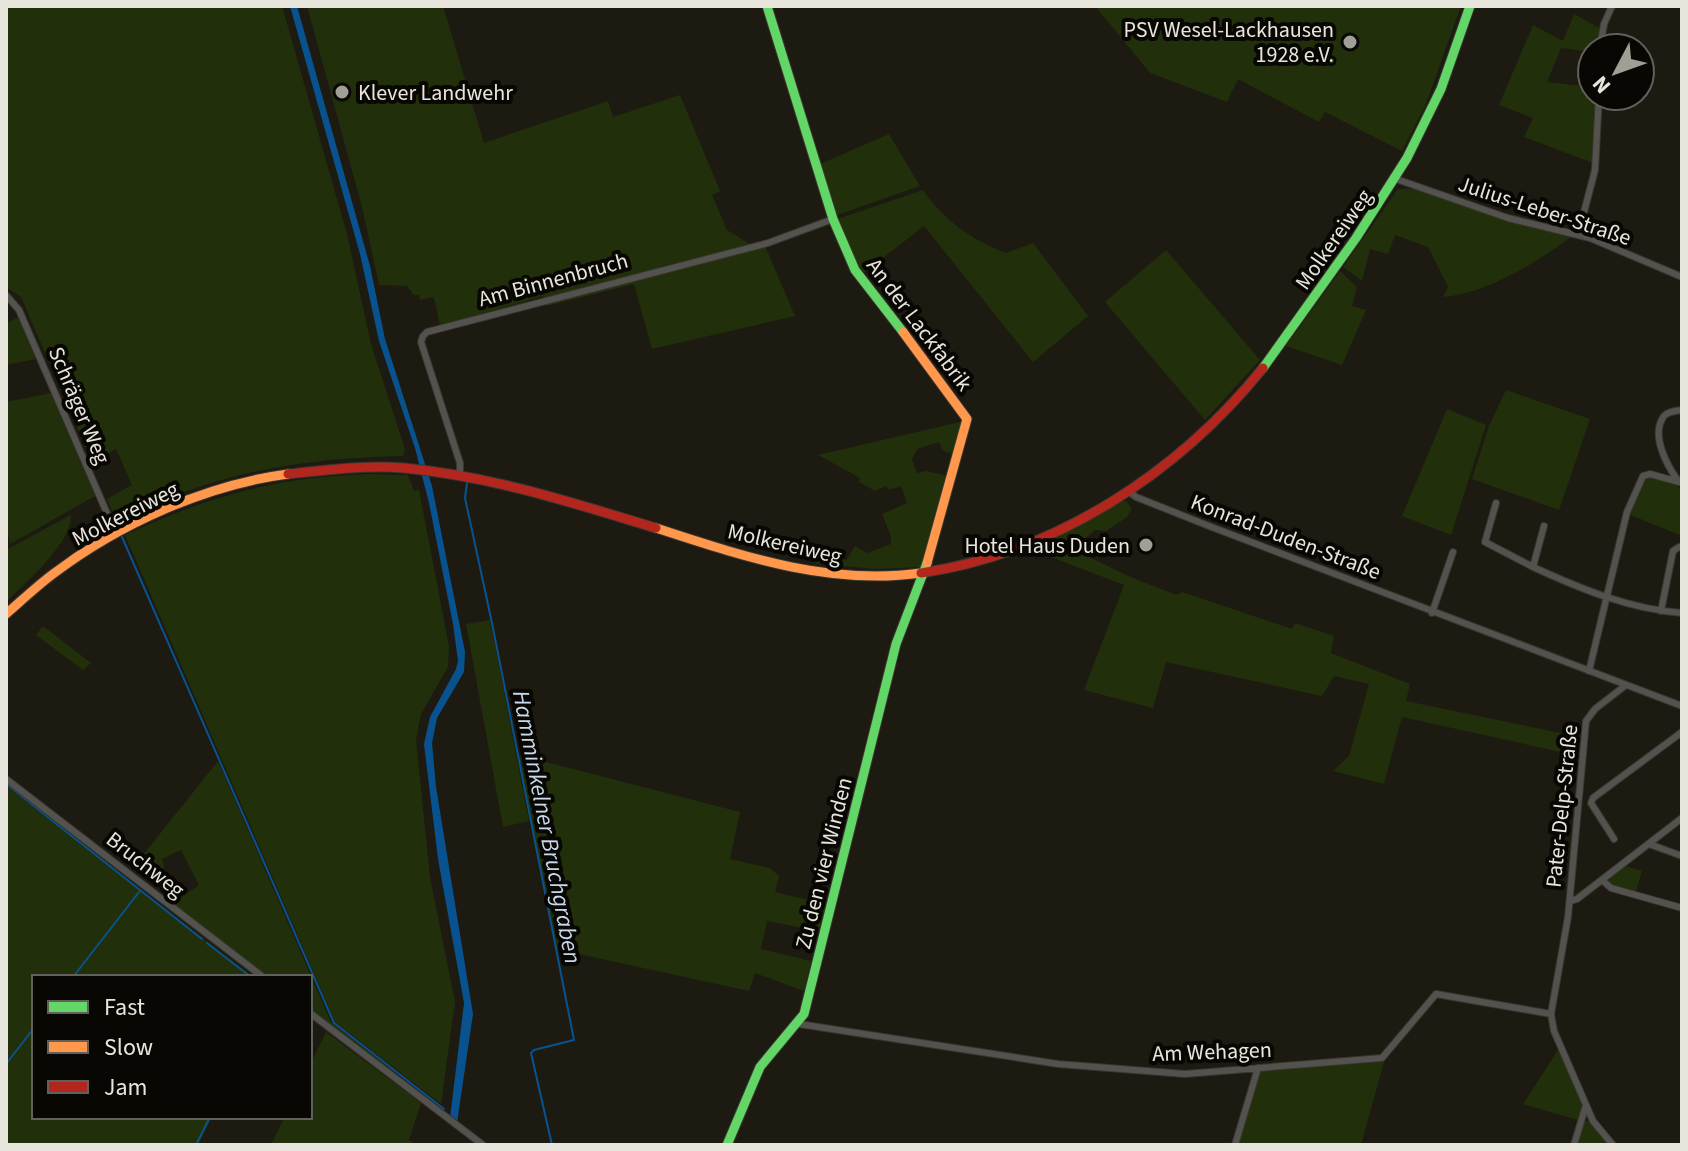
<svg xmlns="http://www.w3.org/2000/svg" width="1688" height="1151" viewBox="0 0 1688 1151" font-family="'Source Sans 3',sans-serif">
<rect width="100%" height="100%" fill="#1d1a12"/>
<path fill="#21300a" d="M6 6H282L347 234 371 344 405 449 403 456C303 458 205 473 117 523L107 499 132 485 116 449 92 462 21 297 6 287Z
M307 6H443L484 143 608 101 613 117 680 95 720 191 712 195 727 230 751 245 659 267 660 271 765 246 795 316 652 349 634 284 547 306 543 296 440 326 434 297 420 300 419 295H414L407 286 379 285 362 207Z
M1095 6H1461L1426 104 1402 151 1325 112 1319 122 1238 79 1227 102 1150 73Z
M1574 14 1601 29 1598 48H1592V52L1561 48 1547 82 1592 87V96H1597L1593 163 1524 137 1533 118 1499 105 1533 25 1563 41Z
M889 134 920 186 834 216 818 165Z
M1398 189H1416L1498 218 1572 236C1538 262 1486 294 1443 297L1448 287 1428 247 1395 235 1388 254 1370 249 1362 281 1343 267Z
M923 190C945 221 970 239 1006 253L1033 243 1088 316 1033 362 924 226 860 276 838 219Z
M1166 250 1260 360 1205 420 1105 302Z
M1340 271 1357 287 1352 306 1366 310 1342 365 1286 346Z
M18 317 36 359 6 365V324Z
M1506 390 1590 419 1559 510 1472 479 1489 426Z
M51 393 95 496 10 544 6 522V402Z
M1447 409 1486 425 1451 535 1402 516Z
M964 421 954 454 943 451 939 442 917 449 912 459 917 473 926 471 948 476 932 541 921 567 874 569 813 563V542L846 561 855 546 867 553 891 544V536L882 514 907 503 901 486 889 490 886 486 875 491 859 482 860 478 818 455Z
M369 474 408 475 414 491 419 490 449 646 448 667 421 714 416 740 430 877 455 1002 441 1104 335 1022 125 535C209 496 275 477 369 474Z
M1650 476 1673 482 1682 490V536L1628 514 1645 479Z
M1121 501H1126L1132 509 1127 517 1106 531 1095 530 1083 541 1079 552 1128 576 1176 595 1182 592 1292 629 1295 623 1334 636 1331 653 1410 684 1406 701 1580 737 1579 756 1402 717 1384 784 1333 771 1349 756 1369 684 1334 676 1322 696 1166 662 1153 708 1084 690 1124 585 1030 549 1084 523Z
M71 515C72 543 26 582 6 602V550Z
M490 620 529 821 503 827 466 624Z
M43 626 91 663 83 670 36 635Z
M519 755 740 812 730 859 770 868 779 876 775 892 826 904 819 931 767 921 761 949 811 961 804 991 755 973 749 991 556 949Z
M218 761 331 1022 396 1073 395 1074 310 1010V977H267L170 902 171 897 176 901 199 885 181 850 162 859 165 872 143 855Z
M6 786 253 977H34V1117H212L198 1145H6Z
M1625 866 1642 871 1636 891 1613 885 1609 881 1611 877Z
M326 1032 421 1103 409 1140 417 1145H271L285 1117H310V1065Z
M1560 1047 1583 1104 1578 1120 1523 1104Z
M1384 1062 1361 1145H1237L1259 1071Z
M1583 1120 1591 1122 1610 1145H1576Z"/>
<path fill="#08538f" d="M290 6H297L370 266 385 339 432 486 465 652 464 672 437 718 432 743 436 787 473 1014 457 1123 450 1118 464 1003 438 859 424 744 430 717 456 669 458 661 453 624 429 503 415 448 379 341 360 254Z"/>
<g fill="none" stroke-linecap="round" stroke-linejoin="round">
<path stroke="#08538f" stroke-width="2" d="M467 483 465 498 492 623 574 1040 534 1050 531 1053 552 1145
M122 537 334 1023 444 1109
M6 784 202 939
M207 943 251 977
M73 977 139 892
M6 1064 34 1028
M196 1145 210 1117"/>
<defs>
<path id="street" d="M1600 48 1604 24 1612 6
M1396 179 1508 218 1590 238 1682 277
M1578 235 1595 170 1599 96
M6 295 19 310 116 534
M460 474V463L421 342 423 336 427 332 768 243 833 219
M1679 482C1667 466 1650 435 1664 416 1668 411 1676 411 1682 410
M1128 491 1136 497 1209 526 1682 706
M1496 503 1485 542 1533 567 1544 526
M1533 567C1581 589 1629 609 1682 613
M1661 611 1673 551 1679 547
M1432 613 1453 552
M1589 671 1627 512 1643 476 1650 474 1679 482
M6 779 263 977
M1614 839 1591 803 1593 798 1682 732
M1649 844 1682 856
M1602 880 1611 888 1682 908
M1570 901 1577 899 1682 818
M310 1013 483 1145
M799 1024 1058 1064 1185 1074 1382 1058 1436 994 1551 1014
M1235 1145 1258 1068
M1574 1145 1586 1105
M1613 1145 1593 1121 1554 1031 1551 1014 1568 917 1586 721 1595 709 1626 685"/>
<path id="fast" d="M767 6 833 219 855 270 903 332
M1263 368 1356 238 1407 158 1441 89 1470 6
M727 1145 760 1067 804 1014 896 644 927 563"/>
<path id="slow" d="M903 332 967 419 927 563
M656 528C742 556 829 586 921 573
M6 614C21 601 37 586 53 574 119 524 205 485 288 474"/>
<path id="jam" d="M288 474C326 470 366 465 404 468 491 476 573 503 656 528
M921 573C1056 553 1178 473 1263 368"/>
</defs>
<use href="#street" stroke="#39362f" stroke-width="8"/>
<use href="#fast" stroke="#39362f" stroke-width="11"/>
<use href="#slow" stroke="#39362f" stroke-width="11"/>
<use href="#jam" stroke="#39362f" stroke-width="11"/>
<use href="#street" stroke="#53524e" stroke-width="6"/>
<use href="#fast" stroke="#63d668" stroke-width="9"/>
<use href="#slow" stroke="#ff974d" stroke-width="9"/>
<use href="#jam" stroke="#b3261e" stroke-width="9"/>
</g>
<g fill="#a19e95" stroke="#090703" stroke-width="3">
<circle cx="1350" cy="42" r="8"/>
<circle cx="342" cy="92" r="8"/>
<circle cx="1146" cy="545" r="8"/>
</g>
<g text-anchor="middle" stroke-width="8" stroke-linejoin="round" paint-order="stroke">
<g font-size="22" fill="#e8e5dc" stroke="#090703" text-anchor="end">
<text x="1334" y="37">PSV Wesel-Lackhausen<tspan x="1334" dy="25">1928 e.V.</tspan></text>
<text x="358" y="100" text-anchor="start">Klever Landwehr</text>
<text x="1130" y="553">Hotel Haus Duden</text>
</g>
<g font-size="22" fill="#e8e5dc" stroke="#090703">
<text transform="translate(1545 210) rotate(18)" y="8">Julius-Leber-Straße</text>
<text transform="translate(1333 239) rotate(-55)" y="8">Molkereiweg</text>
<text transform="translate(553 279) rotate(-15)" y="8">Am Binnenbruch</text>
<text transform="translate(920 324) rotate(53)" y="8">An der Lackfabrik</text>
<text transform="translate(80 405) rotate(67)" y="8">Schräger Weg</text>
<text transform="translate(125 513) rotate(-27)" y="8">Molkereiweg</text>
<text transform="translate(1286 536) rotate(21)" y="8">Konrad-Duden-Straße</text>
<text transform="translate(785 543) rotate(13)" y="8">Molkereiweg</text>
<text transform="translate(1561 806) rotate(-84)" y="8">Pater-Delp-Straße</text>
<text transform="translate(823 863) rotate(-76)" y="8">Zu den vier Winden</text>
<text transform="translate(146 864) rotate(38)" y="8">Bruchweg</text>
<text transform="translate(1212 1051) rotate(-2)" y="8">Am Wehagen</text>
</g>
<g font-size="24" font-style="italic" fill="#c8d9eb" stroke="#090703">
<text transform="translate(547 827) rotate(79)" y="8">Hamminkelner Bruchgraben</text>
</g>
</g>
<rect width="1688" height="1151" fill="none" stroke="#e8e5dc" stroke-width="16"/>
<rect x="32" y="975" width="280" height="144" fill="#090703" stroke="#62605a" stroke-width="2"/>
<rect x="48" y="1001" width="40" height="12" fill="#63d668" stroke="#62605a" stroke-width="2"/>
<text x="104" y="1015" font-size="24" fill="#e8e5dc">Fast</text>
<rect x="48" y="1041" width="40" height="12" fill="#ff974d" stroke="#62605a" stroke-width="2"/>
<text x="104" y="1055" font-size="24" fill="#e8e5dc">Slow</text>
<rect x="48" y="1081" width="40" height="12" fill="#b3261e" stroke="#62605a" stroke-width="2"/>
<text x="104" y="1095" font-size="24" fill="#e8e5dc">Jam</text>
<g transform="translate(1616 72) rotate(229)"><circle r="38" fill="#090703" stroke="#62605a" stroke-width="2"/>
<path d="M0-6L14 30L0 20L-14 30Z" fill="#a19e95"/>
<text y="-12" font-size="22" font-weight="bold" text-anchor="middle" fill="#e8e5dc">N</text>
</g>
</svg>
